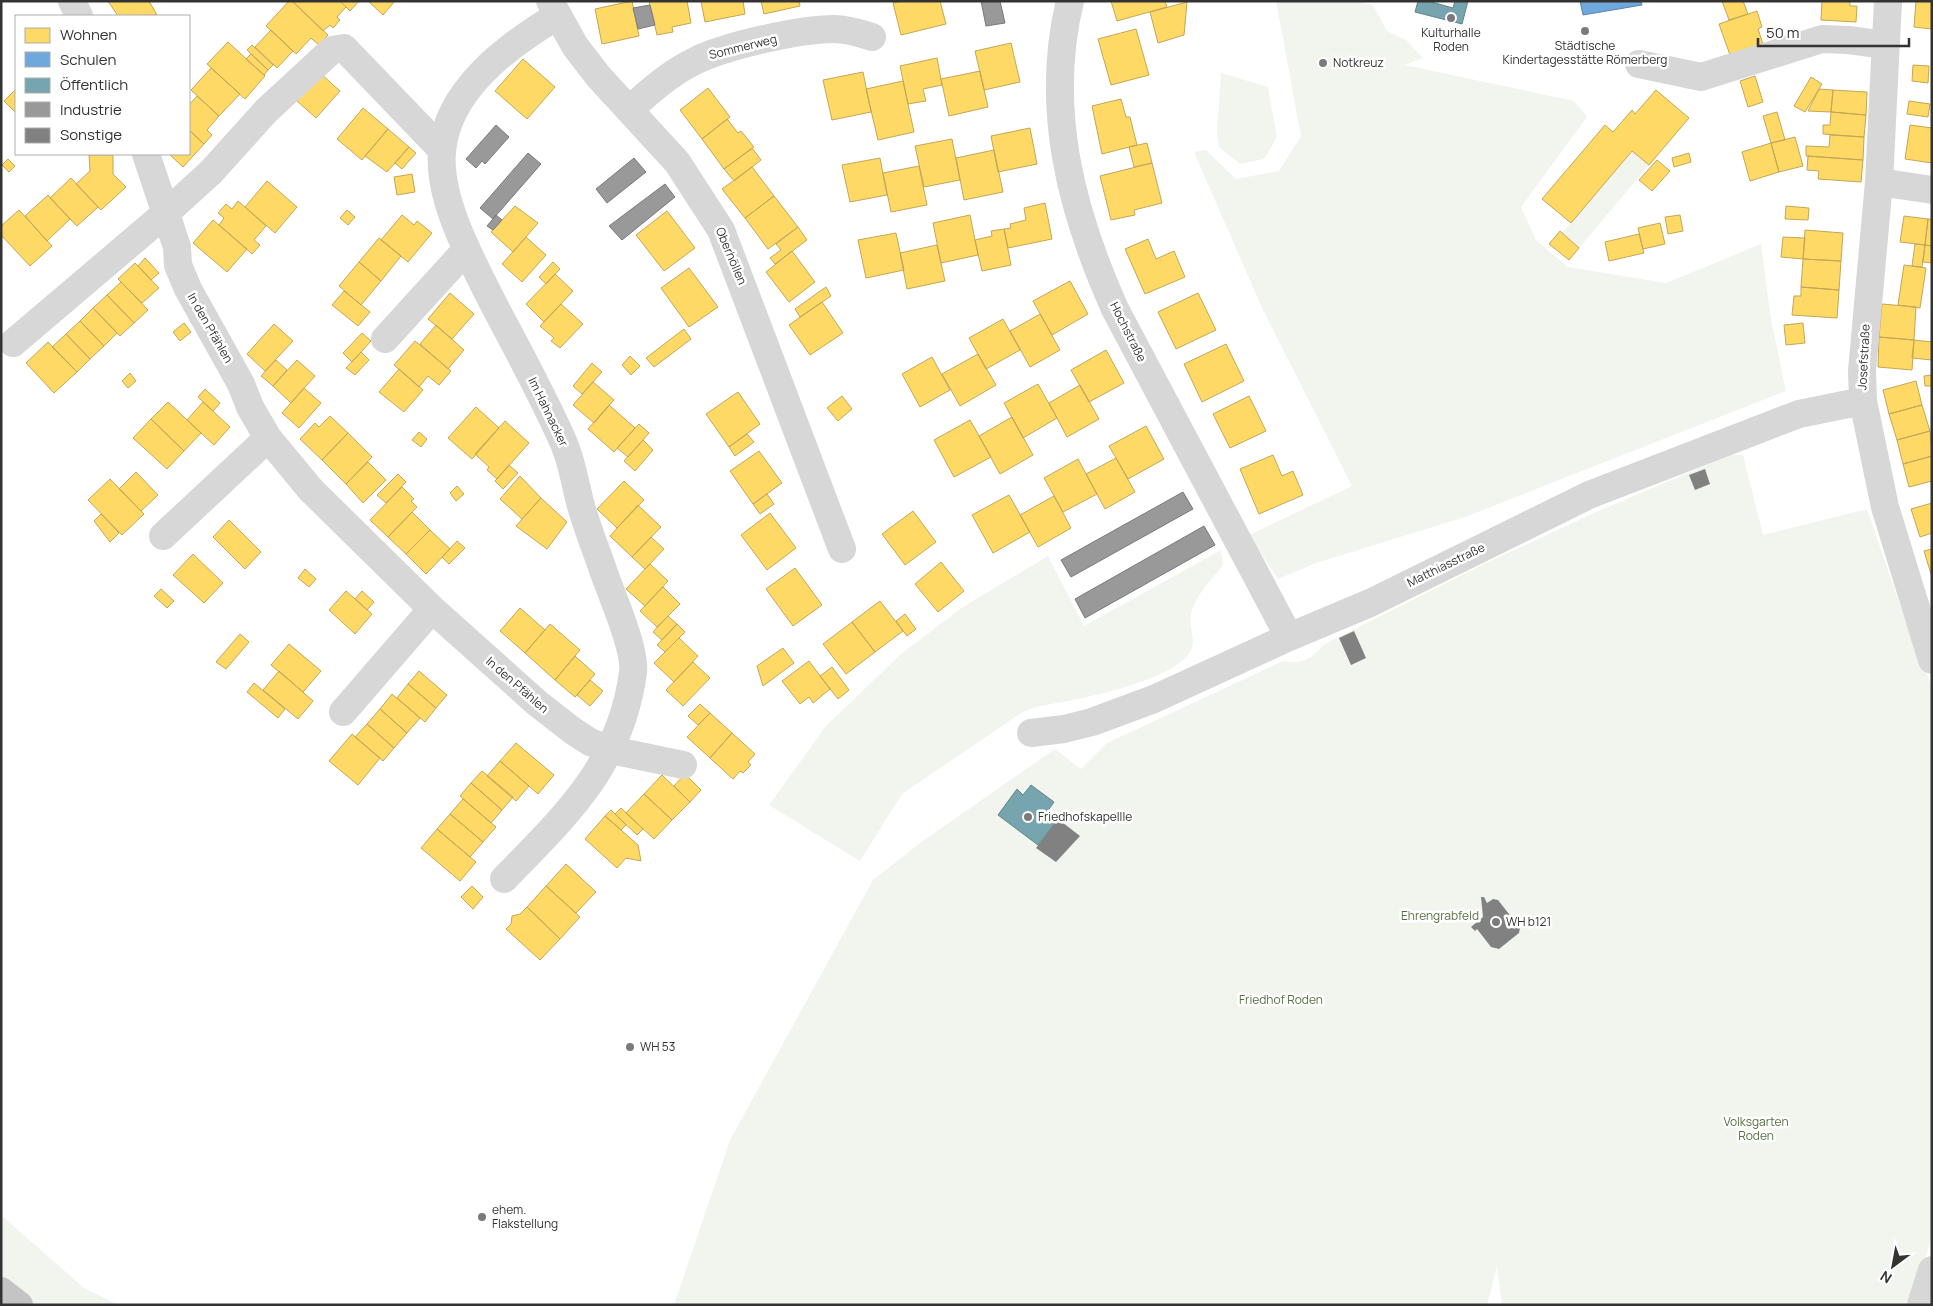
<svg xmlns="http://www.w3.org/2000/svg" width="1933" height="1306" viewBox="0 0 1933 1306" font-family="Manrope,sans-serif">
<rect width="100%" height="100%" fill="#fff"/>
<path fill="#f1f5ed" d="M1276 1H1357L1373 5 1387 31 1406 40 1423 58 1405 65 1574 101 1587 117 1521 207 1536 240 1568 267 1666 283 1761 244 1771 319 1786 391 1465 517 1316 563 1278 579 1249 535 1352 486 1263 310 1194 152 1206 150 1236 179 1279 171 1301 136Z
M1221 73 1268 87 1277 138 1264 159 1240 164 1219 147 1217 131Z
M1632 151 1649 165 1579 248 1562 233Z
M1730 455H1743L1763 535 1867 509 1914 646 1932 686V1236L1911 1305H1502L1497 1267 1487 1305H674L730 1140 873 880 924 840 1055 749 1081 769 1107 743 1283 661C1302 664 1311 660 1323 645L1480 566 1594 513Z
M1221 550 1223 565C1211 581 1195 595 1191 615 1188 630 1199 642 1188 655 1168 678 1113 691 1083 698 1062 703 1040 704 1021 713L902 794 860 861 769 805 826 726 901 654 963 607 1048 556 1084 626Z
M1 1215 84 1288 118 1305H1Z"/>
<path fill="#ffd966" stroke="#c2a757" d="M108 1H149L157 15 118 16Z
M289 1H292L328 35 319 45 311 38 296 54 266 26Z
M292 1H340L346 7 337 17 340 20 333 28 330 25 323 31Z
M340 1H359L350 11Z
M368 1H395L383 15Z
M632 1 639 36 602 44 595 9Z
M649 1H687L691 23 672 27 673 32 657 35Z
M701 1H743L745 14 705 22Z
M761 1H799L800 6 764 14Z
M901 1H940L946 24 901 35 893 3Z
M1111 1H1165L1167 7 1117 21Z
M1722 1H1743L1748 14 1729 20Z
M1822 1H1850V6H1857L1856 22 1821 20Z
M1916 1 1932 2V29L1914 27Z
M1187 2 1184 35 1158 43 1150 12Z
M1757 11 1762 27 1758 29 1763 44 1730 55 1719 24Z
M1136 29 1149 75 1111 85 1098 39Z
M271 30 293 51 277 68 255 47Z
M228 42 265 76 245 99 207 64Z
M1011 43 1020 82 984 90 975 51Z
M252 45 273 65 268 70 247 50Z
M251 54 268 70 264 75 246 59Z
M937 58 942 85 923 89 926 101 908 104 900 66Z
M523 59 555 87 527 119 495 91Z
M1913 65 1929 66 1928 83 1912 81Z
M211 68 240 94 219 116 191 90Z
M980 71 988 107 949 116 941 79Z
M863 72 871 112 832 120 823 80Z
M321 74 340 91 316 118 297 101Z
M1755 76 1763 102 1748 107 1740 81Z
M1811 77 1822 84 1805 112 1794 106Z
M903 81 914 132 878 140 866 89Z
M708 88 730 117 702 139 680 110Z
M16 89V113L4 101Z
M1819 89 1833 90 1831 112 1808 111Z
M1656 90 1689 118 1649 165 1632 151 1571 223 1542 199 1605 125 1613 132 1632 110 1635 114Z
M1833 90 1867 92 1866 115 1831 112Z
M197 96 219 116 207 130 212 135 204 144 189 130V105Z
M1121 99 1126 117H1130L1137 145 1102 154 1092 106Z
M1909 101 1930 104 1928 117 1907 114Z
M363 108 388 129 362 160 337 139Z
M1777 112 1785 140 1771 143 1763 116Z
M1831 112 1866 115 1864 137 1823 134V125H1830Z
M727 119 738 133 741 131 754 147 724 169 702 139Z
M1910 125 1932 128V163L1905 159Z
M1030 128 1037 164 998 172 991 136Z
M388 129 409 147 387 172 365 156Z
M189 130 204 144 183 167 169 154H189Z
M1830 135 1864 137 1863 160 1806 156V146L1829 147Z
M1795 137 1803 166 1779 172 1771 143Z
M952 139 960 180 924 187 915 146Z
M1147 143 1152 163 1134 167 1129 147Z
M1771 143 1779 172 1750 181 1742 152Z
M409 147 416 153 402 169 395 163Z
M752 148 761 160 734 181 724 169Z
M994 150 1003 192 964 200 956 158Z
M1689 153 1691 162 1674 167 1672 158Z
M89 155H113V174L126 187 101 210 76 184 90 171Z
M1808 156 1863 160 1861 182 1818 179 1819 171 1807 170Z
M880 158 887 195 850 202 842 165Z
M8 159 15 166 9 172 2 165Z
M1657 160 1670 171 1652 191 1639 180Z
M1152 163 1162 203 1134 210 1135 215 1111 220 1100 176Z
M919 166 927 205 891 212 883 173Z
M752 167 774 196 745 218 722 189Z
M412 174 415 192 397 195 394 177Z
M71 178 98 207 77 226 50 198Z
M267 181 297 207 275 233 245 207Z
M48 195 70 219 47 241 25 216Z
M774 196 798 227 768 249 745 218Z
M238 201 266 226 254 240 260 245 252 254 219 225 224 218 218 213 226 204 232 209Z
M1045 203 1052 239 1008 248 1004 229 1011 228 1010 224 1026 220 1024 208Z
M515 206 538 223 513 252 491 232Z
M1786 206 1809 208 1808 220 1785 219Z
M19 210 52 246 30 266 1 235V226Z
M347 210 355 217 348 225 340 218Z
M667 211 695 248 664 271 636 235Z
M402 215 414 225 417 221 432 233 408 262 381 240Z
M970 215 978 255 941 263 933 223Z
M1680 215 1683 231 1668 234 1665 217Z
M1904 216 1928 219 1925 245 1900 242Z
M1928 219H1932V246L1925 245Z
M213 220 247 249 227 272 193 243Z
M1660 223 1665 244 1643 249 1638 228Z
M798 227 807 240 775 264 770 258 781 250 776 244Z
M1004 229 1011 265 982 271 975 240 992 236 991 231Z
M1805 230 1843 233 1841 261 1803 259Z
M1560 231 1579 248 1569 260 1549 244Z
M896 233 904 270 866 278 858 240Z
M1639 234 1644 253 1609 261 1605 242Z
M526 237 546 255 522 282 502 264Z
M1783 237 1805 238 1803 259 1781 257Z
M379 238 401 256 381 281 359 262Z
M1148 239 1156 259 1174 251 1185 277 1145 294 1125 249Z
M1915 244 1925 245 1922 267 1912 266Z
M937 245 945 281 907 289 900 253Z
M1925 245 1932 246V263L1923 262Z
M792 251 815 282 789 302 766 272Z
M145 258 159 273 151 280 138 266Z
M1803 259 1841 261 1839 290 1801 287Z
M359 262 381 281 361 305 339 286Z
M553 262 560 269 546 284 539 277Z
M135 263 159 288 142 303 118 279Z
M1904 265 1926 268 1920 308 1898 305Z
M689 268 718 307 689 327 661 288Z
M555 274 573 291 544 322 526 304Z
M1070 281 1088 314 1052 335 1033 301Z
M121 282 148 310 134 323 107 295Z
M826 287 831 296 800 317 795 309Z
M1801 287 1839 290 1837 318 1792 315 1794 296H1801Z
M344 291 370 312 358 326 332 305Z
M450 293 474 314 452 339 428 319Z
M1198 293 1216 330 1176 349 1158 312Z
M107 295 134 323 120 336 93 308Z
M822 302 843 333 810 355 789 325Z
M561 304 583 324 560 348 551 341 554 338 540 326Z
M1882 304 1916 307 1914 340 1879 337Z
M93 308 117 333 104 346 80 321Z
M1040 314 1060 350 1030 367 1010 331Z
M1003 319 1020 350 986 369 969 338Z
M80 321 104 346 90 359 66 334Z
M184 323 191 332 180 341 173 332Z
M1803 323 1805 343 1786 345 1784 325Z
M274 324 293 341 265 371 247 354Z
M436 325 464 350 448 369 420 344Z
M684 329 691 339 654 367 646 358Z
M362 333 371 341 352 362 343 353Z
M66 334 90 359 77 372 52 347Z
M1879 337 1914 340 1912 370 1878 367Z
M1914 340 1932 342V360L1912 358Z
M415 341 451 371 439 385 428 376 419 387 394 365Z
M48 342 77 372 54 393 26 363Z
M1226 344 1244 381 1202 402 1184 364Z
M1106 350 1124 383 1089 402 1071 370Z
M361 352 369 360 355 375 346 368Z
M978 354 996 385 960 406 942 374Z
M630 356 640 366 631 375 622 365Z
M932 357 950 390 920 407 902 374Z
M276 360 287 370 273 386 261 376Z
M297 360 315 376 291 403 273 386Z
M592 363 602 372 582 394 573 386Z
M399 369 423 390 404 412 379 392Z
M130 373 136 381 128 388 122 381Z
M1932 375V386H1925L1924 376Z
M1916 381 1922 405 1889 414 1883 390Z
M593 382 614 400 594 423 573 405Z
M1038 384 1057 418 1023 438 1004 403Z
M1080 385 1099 419 1067 437 1049 403Z
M304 388 321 403 299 428 282 413Z
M205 389 220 403 213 411 198 397Z
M738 392 760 424 729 447 706 414Z
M842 396 852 409 838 421 827 408Z
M1249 396 1266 431 1230 448 1213 414Z
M168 402 201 433 184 451 151 419Z
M203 402 230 427 214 445 187 420Z
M609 405 635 428 614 452 588 429Z
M1922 405 1930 431 1897 440 1889 414Z
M476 407 499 428 472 459 448 438Z
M330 416 348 433 322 460 300 439 315 423 319 427Z
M1012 417 1033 455 1000 474 979 436Z
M151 419 184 451 167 469 133 438Z
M970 420 991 457 954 477 934 440Z
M505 421 529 443 497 479 487 470 489 467 475 454Z
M639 424 649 433 628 457 617 448Z
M1146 426 1164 459 1128 479 1109 446Z
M1930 431 1932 456 1903 464 1897 440Z
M419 432 427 439 421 447 412 440Z
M348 433 372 457 346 484 322 460Z
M747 434 754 442 735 456 729 447Z
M643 440 653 450 635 471 624 461Z
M759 451 782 483 753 504 730 471Z
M1273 455 1282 476 1293 471 1303 495 1259 514 1240 469Z
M1932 456V481L1909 487 1903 464Z
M1116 458 1135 492 1105 509 1086 474Z
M1078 459 1097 494 1063 512 1044 478Z
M368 462 386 480 363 503 346 484Z
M509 465 518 473 503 489 495 481Z
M136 472 158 495 141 511 119 489Z
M398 474 406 482 386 503 377 495Z
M520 476 541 498 522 519 500 499Z
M110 479 144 514 122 535 88 500Z
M624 481 644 500 617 528 597 509Z
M457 486 464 494 456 501 450 493Z
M402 487 414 499 411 501 417 507 388 537 370 520Z
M767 494 774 504 760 514 753 504Z
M1009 495 1030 532 993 553 972 515Z
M1054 496 1071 528 1038 547 1020 515Z
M541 498 567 522 547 549 516 526Z
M1932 503V533L1920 537 1911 509Z
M638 505 661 527 632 557 610 536Z
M913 511 936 542 905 565 882 534Z
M412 512 430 530 406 554 388 537Z
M770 513 796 548 767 570 741 535Z
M101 514 119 533 110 542 94 521Z
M229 520 261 552 245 569 213 537Z
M430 530 450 549 426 574 406 554Z
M651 537 664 549 645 569 632 557Z
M457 541 465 548 449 564 442 557Z
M1932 549V574H1931L1924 551Z
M193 554 223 583 204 603 173 575Z
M941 562 964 591 938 612 915 584Z
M650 564 668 581 645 606 626 589Z
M795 568 822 605 793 626 766 589Z
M305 569 316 579 309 587 298 578Z
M663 587 680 604 657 627 640 611Z
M161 589 174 601 167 608 154 596Z
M346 591 372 614 355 634 329 610Z
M362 591 374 602 367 610 355 599Z
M880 601 903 631 875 652 852 622Z
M520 608 545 630 525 653 500 631Z
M905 614 916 629 907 636 896 621Z
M668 616 677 624 662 640 653 632Z
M852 622 875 652 846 674 823 644Z
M550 624 580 650 555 680 525 653Z
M677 624 685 632 665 652 657 645Z
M240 634 249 642 226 669 216 662Z
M679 638 698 656 674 682 654 663Z
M289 644 321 671 303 692 271 665Z
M783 648 794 663 763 686 757 666Z
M575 656 595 674 575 697 555 680Z
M809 661 830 689 813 703 809 697 800 704 782 681Z
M693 662 710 678 683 706 666 690Z
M832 667 849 690 838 699 820 676Z
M279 671 313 701 298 719 263 690Z
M419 671 447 695 436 708 408 684Z
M590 680 603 691 590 706 577 695Z
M254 683 285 709 278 718 247 692Z
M408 684 436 708 425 722 397 698Z
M392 694 420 718 407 733 380 709Z
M700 704 710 713 698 725 688 716Z
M380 709 407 733 394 748 367 724Z
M710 713 732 733 710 758 687 737Z
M367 724 394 748 383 761 355 737Z
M732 733 755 754 748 762 751 765 743 773 740 771 733 779 710 758Z
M352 734 380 758 358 785 329 761Z
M516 743 554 775 538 794 500 761Z
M500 761 529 786 516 801 487 776Z
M482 771 513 797 502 810 471 783Z
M685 774 701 790 690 802 674 786Z
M662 775 690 802 672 820 644 794Z
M471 783 502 810 491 823 460 796Z
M644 794 672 820 654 839 626 813Z
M463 799 496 827 483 842 450 814Z
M621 808 643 829 637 835 615 814Z
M611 810 626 825 621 830 605 816Z
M450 814 483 842 470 857 437 829Z
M605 816 638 845 641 861 626 858 617 868 585 839Z
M437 829 476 862 460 881 421 848Z
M566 864 596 892 576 913 546 886Z
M472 886 483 897 473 909 461 897Z
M546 886 580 917 560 939 527 907Z
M527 907 560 939 540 960 506 929 511 924 512 916 520 914Z"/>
<path fill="#6fa8dc" stroke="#5d85a9" d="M1580 1H1641L1642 5 1583 15Z"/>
<path fill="#76a5af" stroke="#62838a" d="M1418 1H1428L1453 8 1455 1H1468L1462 24 1415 12Z
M1031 785 1054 802 1047 812 1058 819 1038 845 998 815 1017 789 1023 795Z"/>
<path fill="#999" stroke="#7a7a7a" d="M981 1H1000L1005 23 986 26Z
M650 5 655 25 638 29 633 8Z
M496 125 509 137 485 164 482 161 476 168 466 159Z
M528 153 541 164 493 219 480 208Z
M634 158 646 172 607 203 596 189Z
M665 184 675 197 622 240 609 226Z
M496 215 502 220 493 230 487 226Z
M1183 492 1193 509 1071 577 1061 560Z
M1204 526 1215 545 1085 618 1075 599Z"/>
<path fill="#818181" d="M1705 469 1710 484 1695 490 1689 475Z
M1354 631 1366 658 1351 665 1339 638Z
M1058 819 1080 836 1056 862 1036 848Z
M1481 897H1484L1487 903 1493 899 1498 900 1520 928 1519 933 1499 949 1491 947 1477 929 1475 931 1471 927 1483 917Z"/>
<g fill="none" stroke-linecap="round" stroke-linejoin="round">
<path stroke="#d7d7d7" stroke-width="28" d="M72 1 79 16
M550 1 575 46 598 76 677 162 721 230 842 549
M1070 1C1044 108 1071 211 1115 309L1289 637
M1888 1 1879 182 1862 371 1863 401 1885 507 1932 660
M1639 64 1701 77 1822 39 1848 40 1886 45
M629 110C649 92 669 74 693 62 723 46 800 29 834 29 847 29 860 33 872 37
M146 154 177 247 178 265 188 289 241 384 250 407 268 438 311 490 432 609 537 703 573 731 590 742 611 750 683 765
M1879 182 1932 190
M385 339 466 250
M13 343 166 213 211 172 266 111 332 50 344 48 442 150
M163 536 268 438
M343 712 432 609
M1031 733 1064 729 1092 722 1154 699 1289 637 1370 603 1589 495 1799 414 1863 401
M504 879C566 815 621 765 633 672 636 648 610 592 602 567 595 547 587 527 581 506 575 484 572 460 562 439 541 392 516 347 492 301 471 259 438 200 442 152 447 89 509 45 557 16
M1921 1305 1932 1270"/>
<path stroke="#c4c4c4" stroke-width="28" d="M1 1291 19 1305"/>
</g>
<g fill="#7a7a7a" stroke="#fff" stroke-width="2">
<circle cx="1451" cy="18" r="5"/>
<circle cx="1585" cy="31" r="5"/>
<circle cx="1323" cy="63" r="5"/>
<circle cx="1028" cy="817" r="5"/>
<circle cx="1496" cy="922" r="5"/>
<circle cx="630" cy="1047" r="5"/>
<circle cx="482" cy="1217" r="5"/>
</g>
<g text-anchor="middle" stroke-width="5" stroke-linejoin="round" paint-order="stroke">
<g font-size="12" fill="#333" stroke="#fff" text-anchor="start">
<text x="1451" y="37" text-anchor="middle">Kulturhalle<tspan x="1451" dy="14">Roden</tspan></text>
<text x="1585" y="50" text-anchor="middle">Städtische<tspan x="1585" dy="14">Kindertagesstätte Römerberg</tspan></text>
<text x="1333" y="67">Notkreuz</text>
<text x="1038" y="821">Friedhofskapellle</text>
<text x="1506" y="926">WH b121</text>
<text x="640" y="1051">WH 53</text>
<text x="492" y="1214">ehem.<tspan x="492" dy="14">Flakstellung</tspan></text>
</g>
<g font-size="12" fill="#333" stroke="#fff">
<text transform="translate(743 47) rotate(-14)" y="4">Sommerweg</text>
<text transform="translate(731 256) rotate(67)" y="4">Oberhöllen</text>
<text transform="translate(210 328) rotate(60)" y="4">In den Pfählen</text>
<text transform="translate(1128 332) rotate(63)" y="4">Hochstraße</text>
<text transform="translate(1864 357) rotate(-87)" y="4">Josefstraße</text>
<text transform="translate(548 412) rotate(64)" y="4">Im Hahnacker</text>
<text transform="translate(1446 565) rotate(-26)" y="4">Matthiasstraße</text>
<text transform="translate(517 685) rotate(41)" y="4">In den Pfählen</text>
</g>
<g font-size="12" fill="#56703f" stroke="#fff">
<text x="1440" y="920">Ehrengrabfeld</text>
<text x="1281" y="1004">Friedhof Roden</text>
<text x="1756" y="1126">Volksgarten<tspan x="1756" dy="14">Roden</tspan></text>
</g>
</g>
<rect width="1933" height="1306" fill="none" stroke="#333333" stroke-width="5"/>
<rect x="15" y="15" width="175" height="140" fill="#ffffff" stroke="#adadad"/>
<rect x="25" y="28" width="25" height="15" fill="#ffd966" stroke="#adadad"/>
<text x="60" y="40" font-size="15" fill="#333333">Wohnen</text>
<rect x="25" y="52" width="25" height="15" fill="#6fa8dc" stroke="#adadad"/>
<text x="60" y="65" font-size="15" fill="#333333">Schulen</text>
<rect x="25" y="78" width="25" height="15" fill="#76a5af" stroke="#adadad"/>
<text x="60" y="90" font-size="15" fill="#333333">Öffentlich</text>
<rect x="25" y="102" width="25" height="15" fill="#999999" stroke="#adadad"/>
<text x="60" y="115" font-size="15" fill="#333333">Industrie</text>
<rect x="25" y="128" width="25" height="15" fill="#818181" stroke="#adadad"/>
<text x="60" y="140" font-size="15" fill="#333333">Sonstige</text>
<g transform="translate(1893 1266) rotate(212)" stroke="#ffffff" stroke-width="4" paint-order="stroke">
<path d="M0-4L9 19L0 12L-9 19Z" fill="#333333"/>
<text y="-8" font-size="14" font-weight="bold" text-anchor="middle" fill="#333333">N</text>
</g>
<path d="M1758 38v8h151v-8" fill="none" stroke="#333333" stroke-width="2.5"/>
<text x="1766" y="38" font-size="15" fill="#333333" stroke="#ffffff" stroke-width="4" paint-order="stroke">50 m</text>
</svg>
